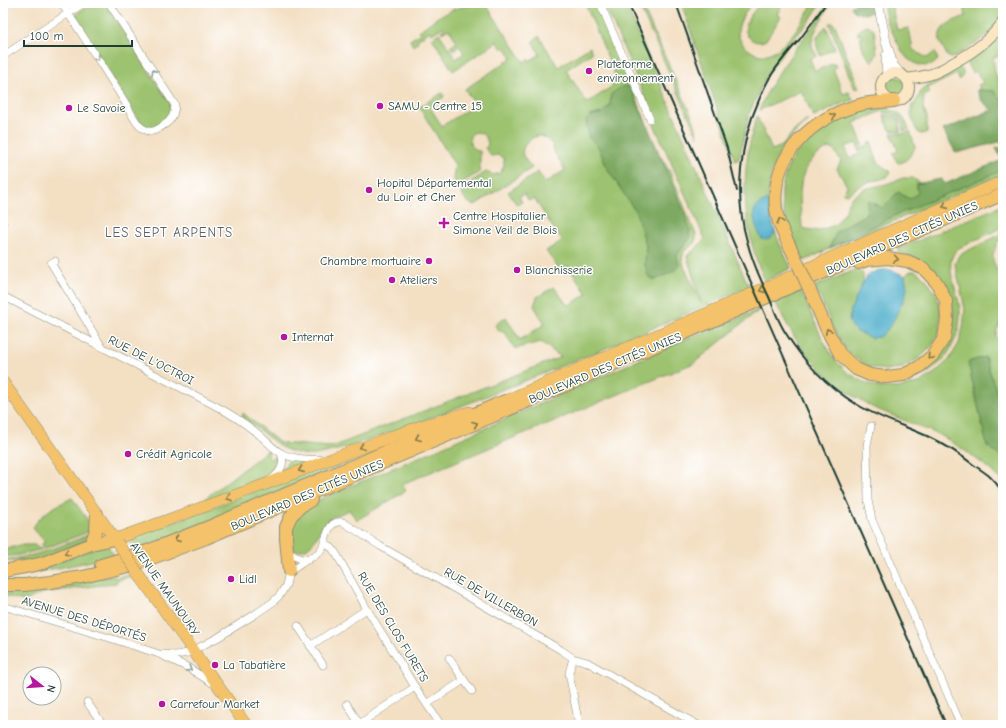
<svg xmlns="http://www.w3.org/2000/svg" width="1006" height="728" viewBox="0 0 1006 728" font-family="'Comic Neue',sans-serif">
<rect width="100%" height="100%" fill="#fff"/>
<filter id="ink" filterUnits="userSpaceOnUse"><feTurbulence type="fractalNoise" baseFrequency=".025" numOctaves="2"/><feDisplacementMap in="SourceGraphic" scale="8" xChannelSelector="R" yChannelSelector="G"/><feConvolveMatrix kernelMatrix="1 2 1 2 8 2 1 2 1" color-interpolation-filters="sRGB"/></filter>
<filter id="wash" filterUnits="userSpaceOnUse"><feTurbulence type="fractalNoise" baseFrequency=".012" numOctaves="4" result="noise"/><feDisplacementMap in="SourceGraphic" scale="16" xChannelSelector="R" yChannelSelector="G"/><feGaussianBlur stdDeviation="0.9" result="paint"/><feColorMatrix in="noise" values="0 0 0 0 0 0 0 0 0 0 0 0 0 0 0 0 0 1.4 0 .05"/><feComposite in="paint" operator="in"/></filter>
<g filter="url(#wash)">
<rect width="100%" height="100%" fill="#f3dfc2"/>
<path fill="#9dc36f" stroke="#5e8052" d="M93 3H105L169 102C175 119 154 135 140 122L75 20 77 13Z
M478 3H485L524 62 528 59 530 61 540 54 532 42 539 36 558 67 590 47 592 53 566 70 587 103 613 86 610 81 616 77 585 3H595L630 81 647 125 629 87 602 113 590 116 589 138 599 148 607 168 636 212 646 245 645 265 677 255 682 248 683 210 659 154 670 172 696 235C696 244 691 246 684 251L682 259 684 266 701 303 687 256 693 251 705 239 653 122 654 118 604 3H625L749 287 597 352 439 415 345 448 316 455H306L293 452 281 447 242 417 243 413 280 443 332 447 561 357 541 342 515 349 505 333 498 330 495 325 506 317 520 340 545 324 534 306 537 297 554 287 568 306 587 294 568 266 561 272 546 251 563 240 557 234 534 198 529 201 524 194 519 197 522 202 517 205 508 192 538 172 545 183 565 170 553 150V146C550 142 546 137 541 136 532 135 520 146 523 155 524 159 529 164 532 168L475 205C467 205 463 195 459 189L486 172 493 175 500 173 504 166V158L498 155 491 156 485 148 488 145C486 125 462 131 472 146 475 149 475 151 480 151V172L458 185 453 179 455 165 419 107 442 93 444 97 429 106 442 126 475 105 465 89 512 58 505 47 502 49 497 42 453 71 432 38 439 33 456 59 464 53 459 46 453 50 450 47 457 42 449 29 442 33 441 31 445 29 443 27 432 34 430 31 417 40 418 42 413 46 410 40 421 33 419 31 438 17 454 9Z
M638 3H641L694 121 698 137Z
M681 3H752C746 12 738 21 738 33 739 44 753 56 764 55 768 54 775 51 778 49 794 37 803 18 814 3H821L810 20 783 52 765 78 749 114 739 159 735 161Z
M760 3H778L782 6 777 14 781 17 766 40C756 46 743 37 746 25 748 17 755 10 760 3Z
M829 3H831C826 12 813 32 812 41 811 47 815 51 817 56L810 59 815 71 834 63V65L836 64 837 67 833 68 843 94 849 92 853 100 839 105 814 117 801 91 759 110C775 70 806 38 829 3Z
M883 3H891L897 30 909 28 913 50 927 58 935 52 938 60 932 65 923 66 914 63 908 59 903 53 887 22Z
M963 3H1003C1003 7 1004 12 1002 16 995 33 969 48 954 57L951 58 947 56C946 52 943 48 941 44 934 27 953 21 966 16Z
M829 23H833L835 25 859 88 855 89 846 68 847 67V66H845V64Z
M869 25 874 30 877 53 873 62C864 55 860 45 861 34H857L859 30Z
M826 26 835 49 820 55C814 40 815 38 826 26Z
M1003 30V56L993 57 995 72 1003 92V102L994 91 977 90 980 88 978 85 983 83 976 71 972 73 967 64V62L981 53Z
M957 66C964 70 966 73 959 80L957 74 928 88 930 93 924 96 923 108 927 117V132C925 133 924 134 921 134 916 133 910 116 911 111 911 109 912 107 912 105H914L922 90 930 83V81Z
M885 88a11 11 0 1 1 22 0a11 11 0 1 1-22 0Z
M883 106C899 115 901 110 909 129L903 131 902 119 882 111 861 120 860 119H858L859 121 854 123 863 145 858 147 856 143 845 147 850 158 860 154 858 149 869 145 868 143 871 142C874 149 875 159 880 164 884 168 888 169 891 172 885 181 877 179 868 182 860 185 854 190 848 194L843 193 847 186 837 169 841 161 833 149 828 148C822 152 815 156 811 161 795 181 801 205 802 228L818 231 835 225 846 211 848 202 852 197 864 189 886 184 903 178H913L920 183 916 184 919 193 909 199 898 192 882 208 866 214 837 231 829 249 894 216 1003 170V174L829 249 804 261 800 252H798C791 235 783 218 782 200 780 170 799 143 823 128 832 122 843 118 853 113V112Z
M883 114 900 120V132L890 130Z
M757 116 772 150 782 146 793 132 806 121 809 120C773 148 761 184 774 228 778 242 785 255 791 268L765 281C762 272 757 264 755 255 741 208 742 163 757 116Z
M910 131 915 147C913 153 906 163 899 163L897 162 893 153 898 151 891 133 902 134Z
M1003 205V227L959 248C957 250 954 252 953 255 945 271 960 295 960 312 961 347 934 380 899 382L917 375 931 365 942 354 950 337 954 317 951 297 931 268 916 258 898 252V249Z
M1003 233V239L998 241C992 256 990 258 999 272H1003V320L997 329 996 336 1003 351V412L985 357 968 362 987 446 1003 458V481L990 469 964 450 942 436 872 407 850 394 824 373 803 350 789 328 775 302 801 291 822 338 834 359 848 373 864 382 878 387 897 388 919 383 936 372 949 360 959 343 963 328 965 309 955 264 959 255Z
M858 269 861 271 863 275V283L851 309 855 331 872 338 879 337 904 299 907 289 905 276 910 271H916L926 279 937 296 941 312 940 329 933 345 920 358 902 368 885 370 869 367 854 357 845 348 833 328 815 286Z
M759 310 694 363 402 484 406 491 357 520 349 510C343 513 333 516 328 520 316 532 315 555 291 550L292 530 295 518 320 499 433 451 693 336Z
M432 425 226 515 135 550 128 539Z
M268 450 269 452 268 457 270 459 275 457 279 462 263 480 198 504Z
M290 459 310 463 277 477Z
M72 498 89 522C90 526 90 529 88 532L46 548 41 545 45 542 33 528C40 513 58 505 72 498Z
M88 535 90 539 43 559 23 563V560L3 562V560C33 558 61 546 88 535Z
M106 544 115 556 59 568 30 572Z
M19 545H34L43 549 19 555 3 557V551Z
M127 574 129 577 118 580 116 583 43 593 24 601 9 597 3 596V590L115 576 116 578Z"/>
<path fill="#7ea962" stroke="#4e734b" d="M856 3H874L876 11 864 14 855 12 851 7Z
M623 86H629L647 125 683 210 690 230 689 240 677 255 679 265 674 271 655 280 648 276 645 265 646 245 636 212 607 168 599 148 589 138 586 121 590 116 602 113 610 106 611 94Z
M977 90 994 91 1003 102V141L956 153 943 130 992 110 981 100Z
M1003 147V170L894 216 829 249 837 231 866 214 868 200 882 208 898 192 909 199 918 193 916 184 941 179 945 184 1002 160 996 148Z
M985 357 1003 412V458L987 446 968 362Z"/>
<path fill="#4aacc9" stroke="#34747e" d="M768 200 770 213 775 232 772 237 767 240 762 239C758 232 751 217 755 209 757 204 764 202 768 200Z
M879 270H892L905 276 907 289 904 299 892 323 886 331 879 337 871 338 855 331 849 321 851 309 863 283 869 274Z"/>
</g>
<g filter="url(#ink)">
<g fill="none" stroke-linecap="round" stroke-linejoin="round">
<defs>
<path id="minor" d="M61 3C83 35 103 67 123 99 129 108 135 125 144 129 151 134 157 130 164 125 172 120 174 115 175 105L109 3
M600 3 650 119
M3 56 84 3
M3 225V224
M55 261 51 263 102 347
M3 296 212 404C228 412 243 422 257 433 265 439 272 448 281 453 290 459 313 460 324 459
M871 426 867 445 868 500 872 520 961 725
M270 480C279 474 286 464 281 454
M324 543 332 548 337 555 367 609 415 687 441 725
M287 551C293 557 299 559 308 560
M3 606 113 639 159 654 187 667 214 684
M298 626 323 665
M310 646 367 609
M159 654 176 655 188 653 217 638 254 615 273 602 280 595 286 585 289 571C295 569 299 565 305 561 310 558 316 556 320 551 328 541 325 520 343 522L380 546 561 650 573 658 587 662 698 725
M449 658 464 680
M573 658 569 673 579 725
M87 702 103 725
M347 704 360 725
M427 704 464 680 472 691
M359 724 415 687"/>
<path id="tertiary" d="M878 3 886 42 893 65 901 75
M886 56 887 76"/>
<path id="secondary" d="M881 87a14 14 0 1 1 28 0a14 14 0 1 1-28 0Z
M906 79C913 78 921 77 928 75 937 73 945 68 953 63 972 53 990 40 1003 22"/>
<path id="primary" d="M3 382 117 542
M497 403 505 401 772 285 839 254 1003 181
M114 539 124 536 266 484 336 457 424 425 469 412
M142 579 246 725"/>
<path id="trunk" d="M795 257C788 242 778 226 776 209 770 154 814 116 863 104 873 102 884 102 894 101
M812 295 827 330 840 354 856 369 870 375 887 377 903 375 919 367 933 355 944 338 947 320 946 301 937 283 923 268 907 261 888 258 867 260 859 263
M91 544 96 530 97 514
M101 565 142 553 211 526 505 401
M3 571 30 566 43 563 91 544 114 539
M289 571 286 539V527L291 516 301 506 311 500
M3 585H25L50 582 83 577 133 565 206 538 566 385 1003 194"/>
</defs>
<use href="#minor" stroke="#898e7b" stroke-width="8"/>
<use href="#tertiary" stroke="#898e7b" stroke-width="10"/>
<use href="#secondary" stroke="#898e7b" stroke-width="12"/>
<use href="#primary" stroke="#898e7b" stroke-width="12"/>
<use href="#trunk" stroke="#898e7b" stroke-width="14"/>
<use href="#minor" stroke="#fff" stroke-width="7"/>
<use href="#tertiary" stroke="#fff" stroke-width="9"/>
<use href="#secondary" stroke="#fbe7c3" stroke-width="10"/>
<use href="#primary" stroke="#f4c26a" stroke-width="11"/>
<use href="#trunk" stroke="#f4c26a" stroke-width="12"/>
<path stroke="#1f3d34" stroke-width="2" d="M628 3 946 725
M676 3 727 148 737 191
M826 3C818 15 809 27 800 39 789 51 779 63 770 77 766 84 762 92 759 100 740 142 734 196 747 241 752 260 760 279 769 297 774 309 778 321 785 332 803 361 827 386 856 404 879 418 905 426 929 437 946 445 961 455 975 466 980 469 984 472 988 475 994 480 998 486 1003 492"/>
<defs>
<path id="primary-bridge" d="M117 542 142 579"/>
<path id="trunk-bridge" d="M795 257 812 295"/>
</defs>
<use href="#primary-bridge" stroke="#898e7b" stroke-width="12" stroke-linecap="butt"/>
<use href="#trunk-bridge" stroke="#898e7b" stroke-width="14" stroke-linecap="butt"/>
<use href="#primary-bridge" stroke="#f4c26a" stroke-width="11"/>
<use href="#trunk-bridge" stroke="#f4c26a" stroke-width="12"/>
</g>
<defs><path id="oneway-chevron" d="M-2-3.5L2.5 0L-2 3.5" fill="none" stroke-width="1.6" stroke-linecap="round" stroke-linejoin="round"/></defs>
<g stroke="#8f9e9a">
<use href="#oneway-chevron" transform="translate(97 58) rotate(58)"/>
<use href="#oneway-chevron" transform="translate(154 72) rotate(-123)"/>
<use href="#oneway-chevron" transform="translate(189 669) rotate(31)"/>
</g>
<g stroke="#7f794c">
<use href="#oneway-chevron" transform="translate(833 116) rotate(-25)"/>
<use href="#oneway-chevron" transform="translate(945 206) rotate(156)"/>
<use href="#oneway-chevron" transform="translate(780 221) rotate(-105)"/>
<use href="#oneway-chevron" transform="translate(896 259) rotate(10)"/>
<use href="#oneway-chevron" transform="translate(762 290) rotate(156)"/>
<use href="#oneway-chevron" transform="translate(828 331) rotate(-116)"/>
<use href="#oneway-chevron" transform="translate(930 357) rotate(133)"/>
<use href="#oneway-chevron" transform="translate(475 424) rotate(-23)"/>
<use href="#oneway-chevron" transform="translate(418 438) rotate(157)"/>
<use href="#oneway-chevron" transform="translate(362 447) rotate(160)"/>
<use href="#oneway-chevron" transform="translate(301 470) rotate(159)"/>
<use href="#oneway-chevron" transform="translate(229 498) rotate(160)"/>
<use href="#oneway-chevron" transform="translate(177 539) rotate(159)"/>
<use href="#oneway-chevron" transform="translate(67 553) rotate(159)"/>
</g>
</g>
<g fill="#b5179e" stroke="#fff" stroke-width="1.5">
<circle cx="589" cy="71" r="4"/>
<circle cx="380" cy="106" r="4"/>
<circle cx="69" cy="108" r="4"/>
<circle cx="369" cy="190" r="4"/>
<path d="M442 217h4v4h4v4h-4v4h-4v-4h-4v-4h4z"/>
<circle cx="429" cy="261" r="4"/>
<circle cx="517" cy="270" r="4"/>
<circle cx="392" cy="280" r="4"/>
<circle cx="284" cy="337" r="4"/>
<circle cx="128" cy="454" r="4"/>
<circle cx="231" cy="579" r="4"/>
<circle cx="215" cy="665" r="4"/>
<circle cx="162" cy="704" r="4"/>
</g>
<g text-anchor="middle" stroke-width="3" stroke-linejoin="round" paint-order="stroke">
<g font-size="12" fill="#1f3d34" stroke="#fff" text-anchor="start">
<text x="597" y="68">Plateforme<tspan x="597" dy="14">environnement</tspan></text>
<text x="388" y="110">SAMU - Centre 15</text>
<text x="77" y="112">Le Savoie</text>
<text x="377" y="187">Hopital Départemental<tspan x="377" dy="14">du Loir et Cher</tspan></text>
<text x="453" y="220">Centre Hospitalier<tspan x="453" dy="14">Simone Veil de Blois</tspan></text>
<text x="421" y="265" text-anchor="end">Chambre mortuaire</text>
<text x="525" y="274">Blanchisserie</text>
<text x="400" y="284">Ateliers</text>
<text x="292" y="341">Internat</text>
<text x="136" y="458">Crédit Agricole</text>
<text x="239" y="583">Lidl</text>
<text x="223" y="669">La Tabatière</text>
<text x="170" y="708">Carrefour Market</text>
</g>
<g font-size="12" fill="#1f3d34" stroke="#fff">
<text transform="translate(902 238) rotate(-24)" y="4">BOULEVARD DES CITÉS UNIES</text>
<text transform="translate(151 360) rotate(27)" y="4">RUE DE L'OCTROI</text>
<text transform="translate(605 368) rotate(-23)" y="4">BOULEVARD DES CITÉS UNIES</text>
<text transform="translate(307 495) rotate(-23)" y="4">BOULEVARD DES CITÉS UNIES</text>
<text transform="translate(165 589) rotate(55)" y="4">AVENUE MAUNOURY</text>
<text transform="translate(491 597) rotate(30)" y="4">RUE DE VILLERBON</text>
<text transform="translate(84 619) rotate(17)" y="4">AVENUE DES DÉPORTÉS</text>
<text transform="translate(393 627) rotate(59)" y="4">RUE DES CLOS FURETS</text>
</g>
<g font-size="13" letter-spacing="1" fill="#5b6168" stroke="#fff">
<text x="169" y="237">LES SEPT ARPENTS</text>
</g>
</g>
<rect width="1006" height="728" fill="none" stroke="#fff" stroke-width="16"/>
<g transform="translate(42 686) rotate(107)"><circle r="19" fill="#ffffff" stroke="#a5b1ae"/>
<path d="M0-3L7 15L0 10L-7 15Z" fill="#b5179e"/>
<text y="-6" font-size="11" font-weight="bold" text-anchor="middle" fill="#1f3d34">N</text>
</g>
<path d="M24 40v6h108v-6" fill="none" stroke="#1f3d34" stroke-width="2"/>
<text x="30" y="40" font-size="12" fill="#1f3d34" stroke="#ffffff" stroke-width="3" paint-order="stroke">100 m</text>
</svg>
